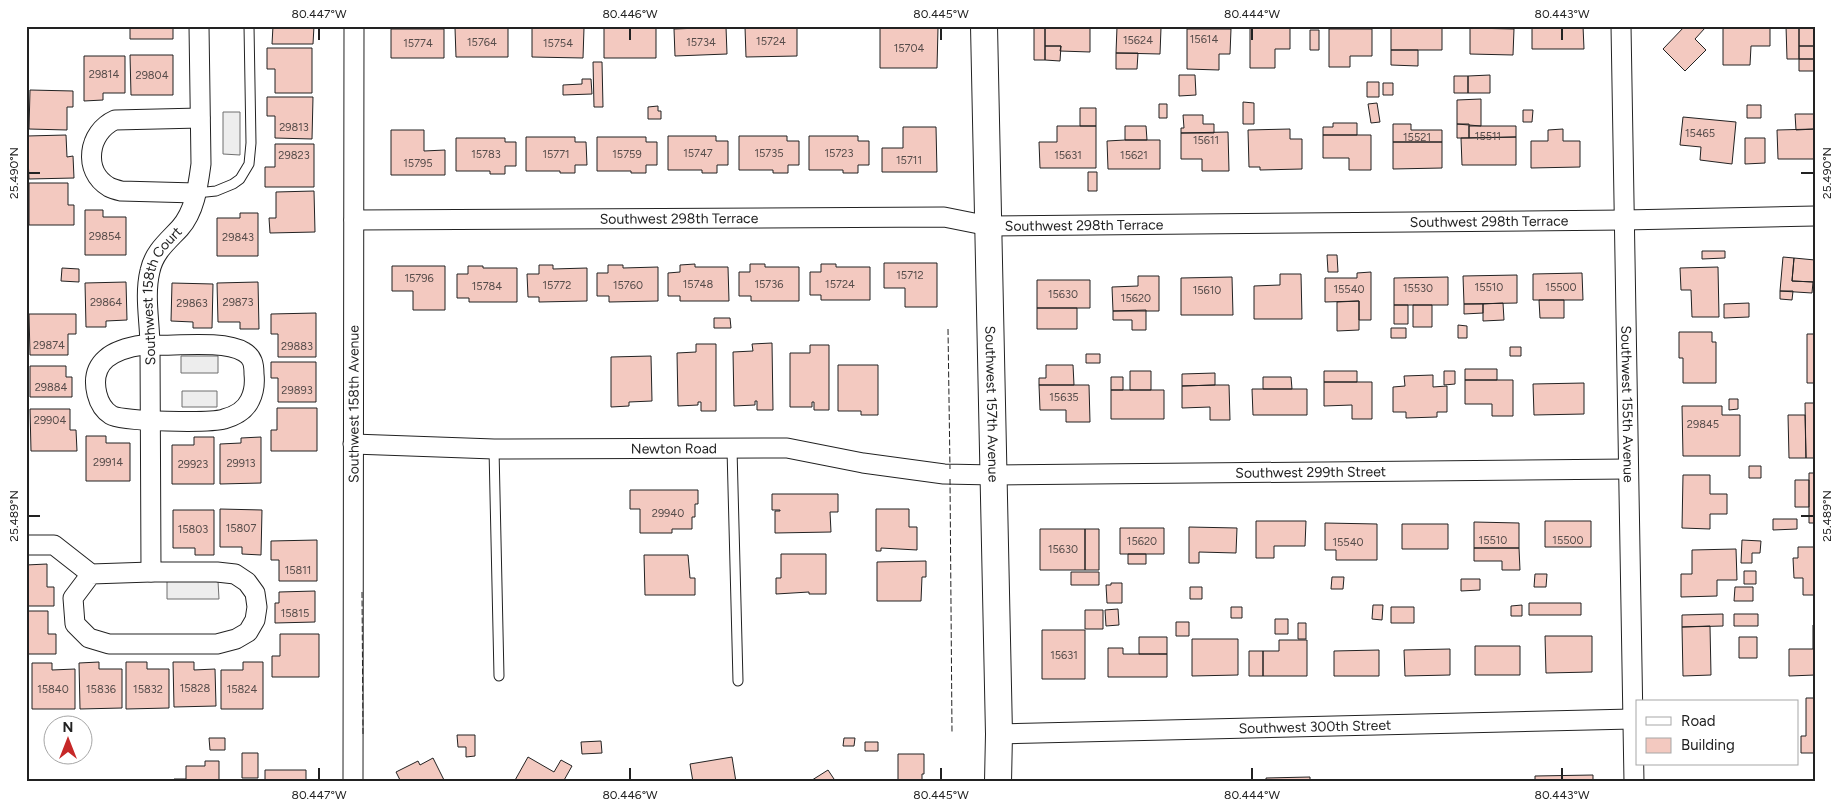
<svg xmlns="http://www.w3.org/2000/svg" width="1841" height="808" viewBox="0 0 1841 808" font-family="Figtree,sans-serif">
<rect width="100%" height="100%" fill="#fff"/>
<path fill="#ededed" stroke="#6f6f6f" d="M223 112H240V155L223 154Z
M181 356H218V373H181Z
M182 391H217V407H182Z
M167 581H218L219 599H167Z"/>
<path fill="#f3c9c0" stroke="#222" d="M130 26H173V39H130Z
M273 26H314L313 44H272Z
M797 26V56L746 57 745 27Z
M1250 26H1290V49H1275V68H1250Z
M1391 26H1442V50H1391Z
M1532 26H1583L1584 49H1532Z
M1685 26H1703L1705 28 1695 39 1706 50 1685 71 1663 49Z
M1723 26H1770V46H1751L1750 65H1723Z
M1786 26H1799V59H1787Z
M1799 26H1815V46H1799Z
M604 27H656V58H604Z
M726 27 727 54 675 56 674 29Z
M880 27 938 28 937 68H880Z
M1034 27H1045V60H1034Z
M1045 27 1090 28V52L1060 51 1061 46H1045Z
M1117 27 1161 28 1160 54 1116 53Z
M455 28H508V57H456Z
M532 28H584L583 58 532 57Z
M1470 28 1514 29 1513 55 1470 54Z
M391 29H444V58H391Z
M1187 29H1231L1230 54H1219V70L1187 69Z
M1329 29H1372V56H1350V67H1329Z
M1310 30H1319V50H1310Z
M1045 46H1061L1060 61 1045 60Z
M1799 46H1815V59H1799Z
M267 48H312V93H275V69H267Z
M1391 50H1418V66L1391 65Z
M1116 53H1138L1137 69H1116Z
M130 55H173V95H131Z
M84 56H125V93H103V100L84 101Z
M1799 59H1815V71H1799Z
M593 62H602L603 107H594Z
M1179 75H1195L1196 95 1179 96Z
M1490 75V93H1468V76Z
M1454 76H1468V93H1454Z
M582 79H591L592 94 563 95V85L582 84Z
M1367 82H1379V97H1367Z
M1383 83H1393V95H1383Z
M30 90 73 91V107H67V130L29 129Z
M267 97H313L312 139 275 138V116H267Z
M1481 99V126L1457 124V100Z
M1243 102 1254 103V124H1243Z
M1377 103 1380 122 1371 123 1368 104Z
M1159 104H1167V118H1159Z
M1747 105H1761V118H1747Z
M658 106V111H661V119H648V107Z
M1080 108H1096V126H1080Z
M1523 110H1533L1532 122H1523Z
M1795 114H1815V129L1796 130Z
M1183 115H1203V124H1214V133H1181V128H1184Z
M1683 117 1736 122 1732 164 1700 160 1701 147 1680 145Z
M1333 123H1357V135H1323V127H1333Z
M1393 124H1411V130H1442V142H1393Z
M1457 124H1469V138H1457Z
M1057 126H1096V168H1040L1039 142H1057Z
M1125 126H1146L1147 140H1125Z
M1469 126H1516V137L1469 138Z
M903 127H936L937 172H882V148H903Z
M1290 129V139H1302V169L1260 170V167H1249L1248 130Z
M1563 129V141H1580V167L1531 168V141H1548V130Z
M1815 129V159H1778L1777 130Z
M391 130H424V151L445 150V175H391Z
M1228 132 1229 171H1202V159H1181V133Z
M66 135 67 157 73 156 74 178 29 179 27 136Z
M1323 135H1371V170H1349V158H1323Z
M668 136H716V141H728V165H717V173H702V170H668Z
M739 136H787V141H799V165H788V173H773V170H739Z
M809 136H858V141H869V165H858V173H843V170H809Z
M526 137H575V142H586L587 165H575V173H560V171H526Z
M597 137H646V142H657V165H646V173H631V171H597Z
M1516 137V165H1462L1461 138Z
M456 138H505V142H516V166H505V174H490V171H456Z
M1745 138H1765V163L1745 164Z
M1125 140H1160V169H1108L1107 141Z
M1393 142H1442V168L1393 169Z
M275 144H314V187H265V167H275Z
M1088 172H1097V191H1088Z
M29 183H68V205H74V225H29Z
M314 191 315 232 270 233 269 218H276V192Z
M85 210H103V217H126V255H85Z
M240 213H258V256H217V218H240Z
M1702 251H1725V258L1702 259Z
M1327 255H1337L1338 272H1328Z
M1783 257 1794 258 1792 281 1813 282 1812 293 1780 291Z
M1794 258 1815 260V282L1792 281Z
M884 263H937V307H905V288H884Z
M695 264V267H728L729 301H680V296H668V273L680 272V265Z
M750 264H765V267H799V301H751V296H739V272H750Z
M821 264H836V267H870V300H821V295H810V272H821Z
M539 265H553V269L587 268V301L539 302V297H528L527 274H539Z
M608 265H623V268L658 267V301L609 302V296H597V273H608Z
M392 266H445V310H413V291H392Z
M468 266H483V268H517V302H469V298H457V274H468Z
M1718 267 1719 317H1692L1691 290H1681L1680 268Z
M62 268 79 269V282L61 281Z
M1371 272V320H1359V301L1325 302V278H1357V273Z
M1582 273 1583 300H1533V274Z
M1280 274H1301L1302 319H1254V286L1280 285Z
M1517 275V303L1464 304 1463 276Z
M1138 276H1159V311H1113L1112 287 1138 286Z
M1232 277 1233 315H1181V278Z
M1448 277V305H1394V278Z
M1037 280H1090V308H1037Z
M126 282 127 320 106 321V327H86L85 283Z
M258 282 259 329H240V322H218L217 283Z
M172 283 213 284 212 328H193V322L171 321Z
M1780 291H1793L1792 300 1780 299Z
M1539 300H1564V318H1540Z
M1359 301V330L1337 331V302Z
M1503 303 1504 320 1483 321V304Z
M1749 303V317L1724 318V304Z
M1464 304H1483V313L1464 314Z
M1394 305H1408V324H1394Z
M1413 305H1432V327H1413Z
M1037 308H1077V329H1037Z
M1146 310V330H1132V320H1113V311Z
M316 313V357H278V334H271V314Z
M29 314H76V334H68V355H30Z
M714 318H730L731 328H714Z
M1458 325 1467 326V338H1458Z
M1391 328H1406V338H1391Z
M1679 332H1712V342H1716V383H1683V358H1679Z
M1807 334H1815V383H1807Z
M772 343 773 410H757V401H755V405L734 406 733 352 753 351 752 344Z
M696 344H716V411H701V402H698V405L678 406 677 353 696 352Z
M810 345H829V410H814V402H812V407H790V353H810Z
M1510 347H1521V356H1510Z
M1086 354H1100V363H1086Z
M651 356 652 401 629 402V406L611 407V357Z
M271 362H316V402H278V378H271Z
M838 365H878V415H861V411H838Z
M1046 365H1073L1074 385H1039V378H1046Z
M30 366H66V377H72V397H30Z
M1465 369H1497V380H1465Z
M1130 371H1151V390H1130Z
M1324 371H1357V382H1324Z
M1444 371H1455V384L1444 385Z
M1215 373V385L1182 386V374Z
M1433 375V387L1447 386V412H1437V417L1406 418V412H1393V387L1405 386 1404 376Z
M1111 377H1123V390H1111Z
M1263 377H1291L1292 389H1263Z
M1465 380H1513V416H1492V404H1465Z
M1324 382H1372V419H1352V405L1324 406Z
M1584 383V414L1534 415 1533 384Z
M1039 385H1089L1090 422H1066V410H1040Z
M1215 385H1229L1230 420H1210V407L1182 408V386Z
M1252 389H1307V415H1253Z
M1111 390H1164V419H1111Z
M1729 399H1738V409L1729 410Z
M1805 403H1815V458H1806Z
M1682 406H1722V415H1740V456H1683Z
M277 408H317V451H271V430H277Z
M30 409H70V430H76L77 451H31Z
M1788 415H1805L1806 458H1789Z
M86 436H106V443H130V481H86Z
M194 437H214V484H172V445H194Z
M261 437V483L220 484V444L241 443V438Z
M1749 466H1761V478H1749Z
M1809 473H1815V523H1809Z
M1683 475H1710V494H1727V514H1710V529L1682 528Z
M1795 480H1809V507H1795Z
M630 490H698V504H695V517H692V529H672V533H640V509H630Z
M772 494H838V512H830L831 532 775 533V511H780V510H772Z
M220 509 262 510 261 555 242 554V547H220Z
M876 509H909V527H917V550L881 548V551H876Z
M173 510H214V555H195V548H173Z
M1773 519H1797V529L1773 530Z
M1256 521H1306L1305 546H1274V558H1256Z
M1545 521H1591V547H1545Z
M1474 522 1519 523V548H1474Z
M1325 523 1377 524V560H1336V550H1325Z
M1402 524H1448V549H1402Z
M1189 527 1237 528 1236 553 1199 552V563H1189Z
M1120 528H1164V554H1120Z
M1040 529H1085V570H1040Z
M1085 529H1099V570H1085Z
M317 540V581H279V560H271V541Z
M1742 540 1761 541 1760 553H1752V563H1741Z
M1798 547H1815V595H1803V578H1794L1793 558H1798Z
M1474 548H1519L1520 570H1502V561H1474Z
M1736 549 1737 580H1717V596L1681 597V574H1692V550Z
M781 554H826V594H809V592L776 594V578H781Z
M1128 554H1146V564H1128Z
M644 555H688L690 578H695V595H645Z
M926 561V577H922L921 601H877V562Z
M47 564V587H54V606H26V565Z
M1744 571H1756V584H1744Z
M1071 572H1099V585H1071Z
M1535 574H1547L1546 587H1534Z
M1332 577H1344L1343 589H1331Z
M1461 579H1480V590L1461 591Z
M1111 583H1122V603H1107L1106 585H1111Z
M1190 587H1202V599H1190Z
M1735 587H1753V601H1734Z
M315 591V622L275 623V603H279V592Z
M1529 603H1581V615H1529Z
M1373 605H1383L1382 620 1372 619Z
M1522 605V616H1511V606Z
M1231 607H1242V618H1231Z
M1391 607H1414V623H1391Z
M1118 609 1119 625 1106 626 1105 610Z
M1085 610H1103V629H1085Z
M26 611H48V634H56V654H26Z
M1723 614V626L1682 627V615Z
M1734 614H1758V626H1734Z
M1275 619H1288V634H1275Z
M1176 622H1189V636H1176Z
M1298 623H1306V639H1298Z
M1813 625H1815V675L1789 676V649H1813Z
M1710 626 1711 675 1683 676 1682 627Z
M1042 630H1085V679H1042Z
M280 634H319V677H272V656H280Z
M1545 636H1592V672L1546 673Z
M1139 637H1167V654H1139Z
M1739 637H1757V658H1739Z
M1192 639H1238V675L1192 676Z
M1279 640H1307V676H1263V651H1279Z
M1475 646H1520V675H1475Z
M1108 648H1123V654H1167V677H1108Z
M1450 649V675L1405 676 1404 650Z
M1379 650V676H1334V651Z
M1249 651H1263V676H1249Z
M99 662V669H122V708L80 709 79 663Z
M126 662H147V669H169V708L126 709Z
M173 662H194V670L215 669 216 706 174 707Z
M243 662H263V709H221V670H243Z
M32 663H52V670L75 669V709H32Z
M1806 698H1815V753H1801V736H1806Z
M457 735H475V756L466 757V747H458Z
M209 738H225V750H210Z
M844 738H855L854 746H843Z
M601 741 602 753 582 754 581 742Z
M865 742H878V751H865Z
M242 753H258V778H242Z
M898 754H924V774H922V782H898Z
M528 757 554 772 561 760 572 766 563 782H514Z
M732 757 736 782H693L690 764Z
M433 758 445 782H401L396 772 418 761 420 765Z
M205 761H219V782H174V779H186V766H205Z
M265 770H306V782H265Z
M828 770 836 782H809Z
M1593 775V782H1535V776Z
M1310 777V782H1266V778Z"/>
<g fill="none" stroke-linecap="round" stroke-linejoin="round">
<defs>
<path id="lane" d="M196 193 216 191 233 184 240 179 249 164 251 143 249 26
M494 449 499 676
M732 449 738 681"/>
<g id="street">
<path id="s1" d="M1621 26 1634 782"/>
<path d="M196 193 121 191C117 190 113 189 109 187 82 171 88 132 115 120L200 118"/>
<path id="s2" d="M354 220 944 217 989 226 1624 220 1815 216"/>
<path d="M143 345C169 347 223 339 244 352 253 357 254 365 254 374 255 383 254 392 250 400 245 411 235 416 224 419 211 423 122 422 111 415 103 410 99 402 97 394 89 361 114 349 143 345Z"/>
<path id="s3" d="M353 444 494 449 787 448 863 463 944 474 994 475 1628 469"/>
<path d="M26 545H54L91 574 151 572H217L235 574 247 582 255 593 257 607 255 620 248 632 236 639 217 644H109L89 638 75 624 73 598 91 574"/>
<path id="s4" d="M151 572C150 497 151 422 150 347 150 322 144 296 150 271 154 252 167 242 180 228 195 211 198 186 201 164L199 26"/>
<path id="s5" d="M999 734 1632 719"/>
<path id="s6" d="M353 782 354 26"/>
</g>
<g id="secondary">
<path id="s7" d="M984 26 999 734 998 782"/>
</g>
</defs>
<use href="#lane" stroke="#222" stroke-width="11"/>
<use href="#street" stroke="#222" stroke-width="21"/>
<use href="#secondary" stroke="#222" stroke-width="28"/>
<use href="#lane" stroke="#fff" stroke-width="9"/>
<use href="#street" stroke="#fff" stroke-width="19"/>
<use href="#secondary" stroke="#fff" stroke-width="26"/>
<path stroke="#222" stroke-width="1" stroke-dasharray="6 2.5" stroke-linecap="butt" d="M948 329 950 469
M950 479 952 732
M362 592 363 734"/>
</g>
<path fill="none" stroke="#222" stroke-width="2" d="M319 28V40M630 28V40M941 28V40M1252 28V40M1562 28V40M28 173H40M1801 173H1814M28 516H40M1801 516H1814M319 768V780M630 768V780M941 768V780M1252 768V780M1562 768V780"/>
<g text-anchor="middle" stroke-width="4" stroke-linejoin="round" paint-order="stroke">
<g font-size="11" fill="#564c4a">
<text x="1204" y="43">15614</text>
<text x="1138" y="44">15624</text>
<text x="771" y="45">15724</text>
<text x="482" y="46">15764</text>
<text x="701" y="46">15734</text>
<text x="418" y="47">15774</text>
<text x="558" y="47">15754</text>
<text x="909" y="52">15704</text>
<text x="104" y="78">29814</text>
<text x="152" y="79">29804</text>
<text x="294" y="131">29813</text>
<text x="1700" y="137">15465</text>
<text x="1488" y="140">15511</text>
<text x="1417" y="141">15521</text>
<text x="1206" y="144">15611</text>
<text x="698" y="157">15747</text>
<text x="769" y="157">15735</text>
<text x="839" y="157">15723</text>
<text x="486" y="158">15783</text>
<text x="556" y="158">15771</text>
<text x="627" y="158">15759</text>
<text x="294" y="159">29823</text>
<text x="1068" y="159">15631</text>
<text x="1134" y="159">15621</text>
<text x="909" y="164">15711</text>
<text x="418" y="167">15795</text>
<text x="105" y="240">29854</text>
<text x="238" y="241">29843</text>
<text x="910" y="279">15712</text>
<text x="419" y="282">15796</text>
<text x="698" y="288">15748</text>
<text x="769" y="288">15736</text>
<text x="840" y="288">15724</text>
<text x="557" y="289">15772</text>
<text x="628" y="289">15760</text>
<text x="487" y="290">15784</text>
<text x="1489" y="291">15510</text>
<text x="1561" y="291">15500</text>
<text x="1418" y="292">15530</text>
<text x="1349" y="293">15540</text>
<text x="1207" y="294">15610</text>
<text x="1063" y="298">15630</text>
<text x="1136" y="302">15620</text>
<text x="106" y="306">29864</text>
<text x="238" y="306">29873</text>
<text x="192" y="307">29863</text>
<text x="49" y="349">29874</text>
<text x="297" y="350">29883</text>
<text x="51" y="391">29884</text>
<text x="297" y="394">29893</text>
<text x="1064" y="401">15635</text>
<text x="50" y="424">29904</text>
<text x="1703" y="428">29845</text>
<text x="108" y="466">29914</text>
<text x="241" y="467">29913</text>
<text x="193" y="468">29923</text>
<text x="668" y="517">29940</text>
<text x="241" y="532">15807</text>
<text x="193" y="533">15803</text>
<text x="1493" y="544">15510</text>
<text x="1568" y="544">15500</text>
<text x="1142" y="545">15620</text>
<text x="1348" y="546">15540</text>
<text x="1063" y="553">15630</text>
<text x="298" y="574">15811</text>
<text x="295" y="617">15815</text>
<text x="1064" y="659">15631</text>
<text x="195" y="692">15828</text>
<text x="53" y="693">15840</text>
<text x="101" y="693">15836</text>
<text x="148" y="693">15832</text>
<text x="242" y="693">15824</text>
</g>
<g font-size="14" fill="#222" stroke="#fff">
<text dy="5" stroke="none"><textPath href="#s2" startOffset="325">Southwest 298th Terrace</textPath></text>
<text dy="5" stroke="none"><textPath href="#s2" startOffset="1136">Southwest 298th Terrace</textPath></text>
<text dy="5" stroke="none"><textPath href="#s2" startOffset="731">Southwest 298th Terrace</textPath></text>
<text dy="5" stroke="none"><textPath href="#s4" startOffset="280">Southwest 158th Court</textPath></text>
<text dy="5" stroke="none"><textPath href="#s6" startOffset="378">Southwest 158th Avenue</textPath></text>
<text dy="5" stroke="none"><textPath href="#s7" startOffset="378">Southwest 157th Avenue</textPath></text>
<text dy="5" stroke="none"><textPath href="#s1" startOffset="378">Southwest 155th Avenue</textPath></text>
<text dy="5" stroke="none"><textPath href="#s3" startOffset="321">Newton Road</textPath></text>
<text dy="5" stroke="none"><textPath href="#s3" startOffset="960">Southwest 299th Street</textPath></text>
<text dy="5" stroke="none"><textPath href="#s5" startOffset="316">Southwest 300th Street</textPath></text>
</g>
</g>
<rect width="1841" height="808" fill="none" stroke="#ffffff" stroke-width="55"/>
<rect x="1636" y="700" width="162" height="65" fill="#ffffff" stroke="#a7a7a7"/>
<rect x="1646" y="717" width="25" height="8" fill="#ffffff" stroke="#a7a7a7"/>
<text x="1681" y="726" font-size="15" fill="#222222">Road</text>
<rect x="1646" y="738" width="25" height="15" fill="#f3c9c0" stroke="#a7a7a7"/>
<text x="1681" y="750" font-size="15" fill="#222222">Building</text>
<g transform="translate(68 740)"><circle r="24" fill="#ffffff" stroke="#a7a7a7"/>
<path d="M0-4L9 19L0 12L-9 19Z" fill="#c62828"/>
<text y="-8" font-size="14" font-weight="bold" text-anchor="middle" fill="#222222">N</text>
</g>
<rect x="28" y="28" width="1786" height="752" fill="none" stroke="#222" stroke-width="2"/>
<g font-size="12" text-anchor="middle" fill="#222">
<text x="319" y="18">80.447°W</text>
<text x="630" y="18">80.446°W</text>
<text x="941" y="18">80.445°W</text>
<text x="1252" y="18">80.444°W</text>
<text x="1562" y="18">80.443°W</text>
<text transform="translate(14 173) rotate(-90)" y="4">25.490°N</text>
<text transform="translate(1827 173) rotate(-90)" y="4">25.490°N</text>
<text transform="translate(14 516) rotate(-90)" y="4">25.489°N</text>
<text transform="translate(1827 516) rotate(-90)" y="4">25.489°N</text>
<text x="319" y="799">80.447°W</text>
<text x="630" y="799">80.446°W</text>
<text x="941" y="799">80.445°W</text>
<text x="1252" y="799">80.444°W</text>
<text x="1562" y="799">80.443°W</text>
</g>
</svg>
